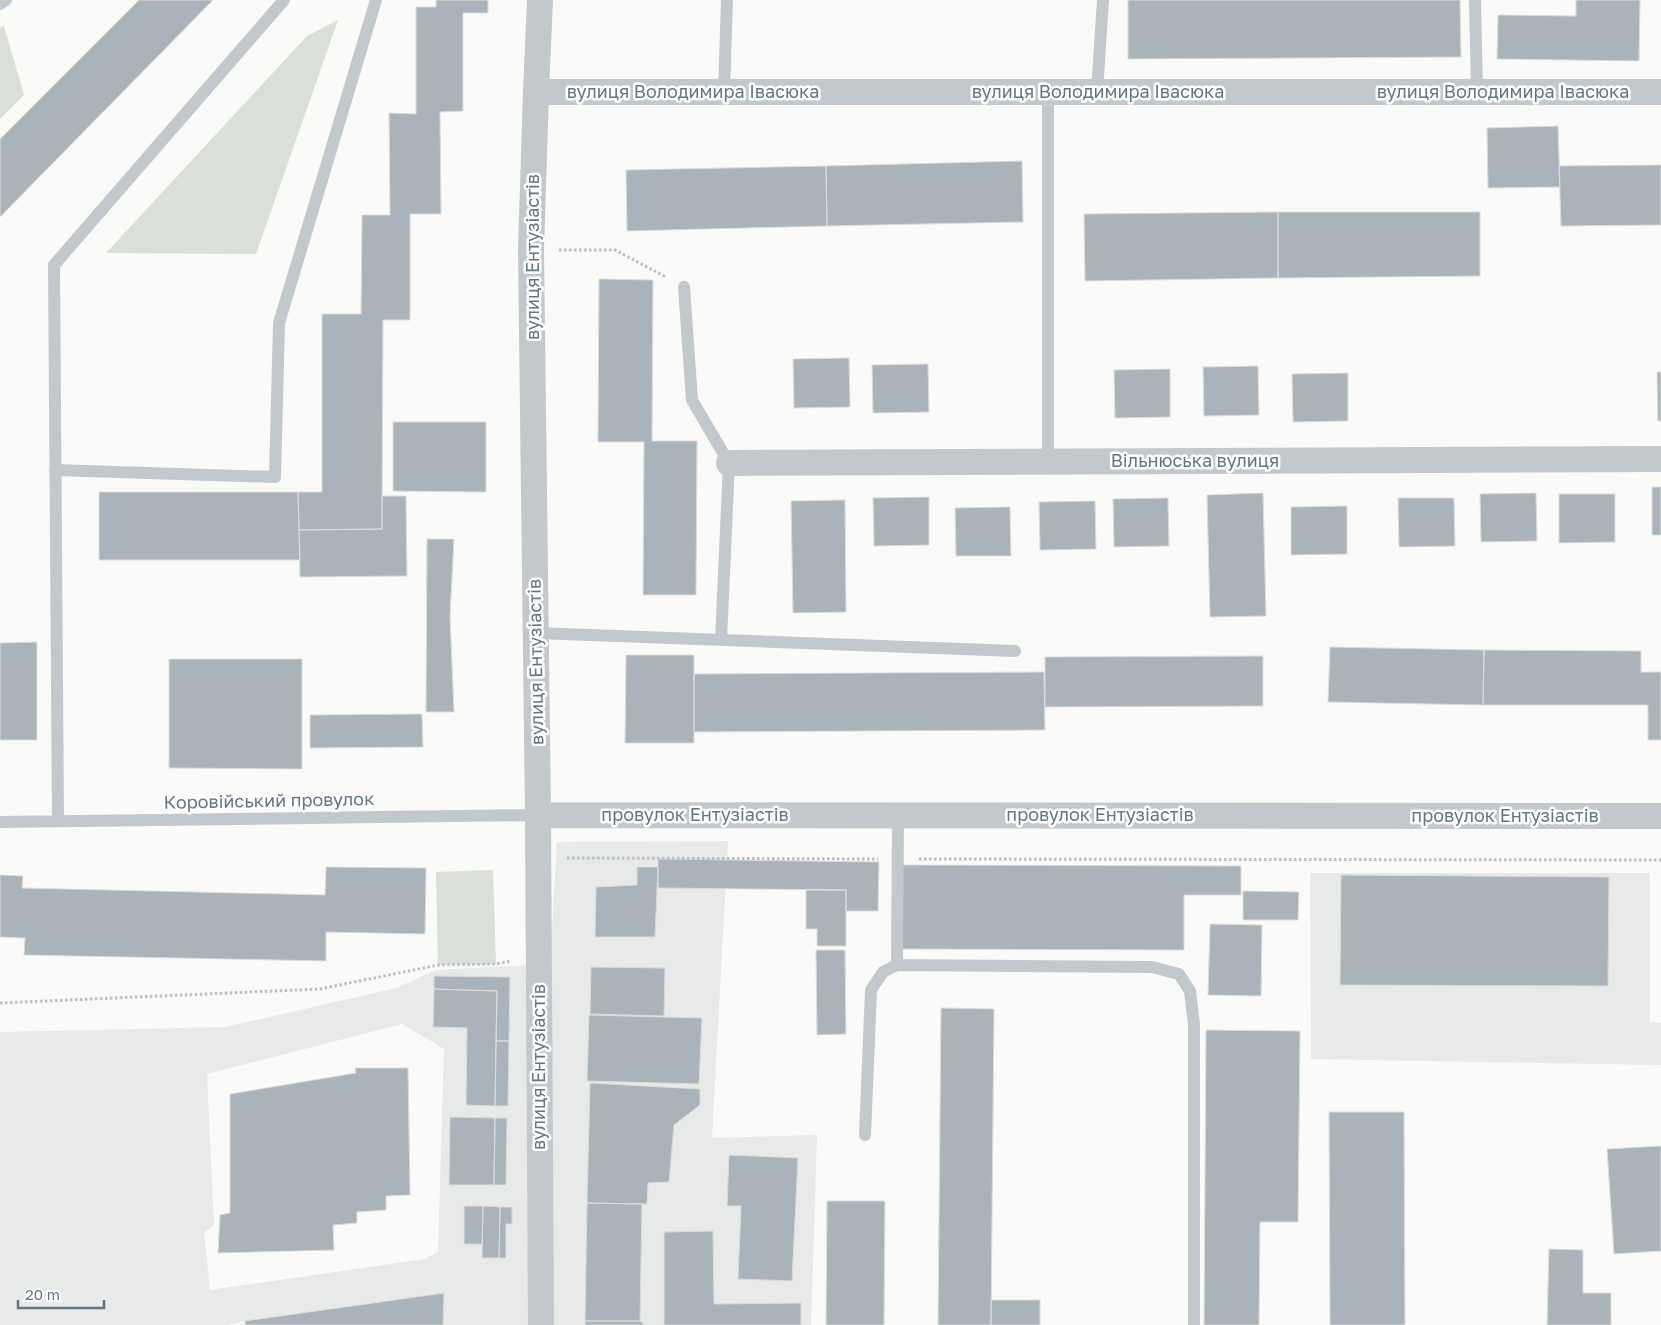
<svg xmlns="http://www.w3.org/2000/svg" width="1661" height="1325" viewBox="0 0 1661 1325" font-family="'Golos Text',sans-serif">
<rect width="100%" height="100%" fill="#fafaf8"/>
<path fill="#e8e9e9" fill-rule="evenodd" d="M728 841 712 1138 817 1135 811 1325H238L391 1300 245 1321 227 1325H0V1032L226 1027 396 988 436 970 550 964 557 842ZM402 1024 444 1049 438 1252 425 1259 210 1290 204 1232 214 1226 207 1074Z
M1310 873H1650V1022L1661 1023V1065L1311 1059Z"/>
<path fill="#dadfd7" d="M338 20 256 254 106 253 307 36Z
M4 26 24 95 0 119V27Z
M493 870 496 964 438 965 436 872Z"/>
<path fill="#aab3b9" stroke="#dcdcda" d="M139 0H213L0 217V139Z
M436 0H488V13H463V111L440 112 441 214H410V320H383L382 529 299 530 298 492H322V314H361L362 215H390L389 113 416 114V7H436Z
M1128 0H1460L1461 57 1128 59Z
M1576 0H1640L1639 61 1497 59 1498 15 1576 16Z
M1558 126 1560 187 1488 188 1487 128Z
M1022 161 1023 222 827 226 826 166Z
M1661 165V225L1561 226 1559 166Z
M826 166 827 226 627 231 626 170Z
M1278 212H1480V276L1278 278Z
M1278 212V278L1085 281 1084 214Z
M599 279 653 280 652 441H697L696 595H643L644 442H598Z
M849 358 850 407 794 408 793 359Z
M928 364 929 412 873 413 872 365Z
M1258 366 1259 415 1204 416 1203 367Z
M1170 369V417L1115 418 1114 370Z
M1657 372H1661V421H1658Z
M1348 373V421L1293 422 1292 374Z
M393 422H486V492L393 491Z
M1652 487H1661V535H1652Z
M99 492H298L300 560H99Z
M1263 493 1266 616 1210 617 1207 495Z
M1536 493 1537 541 1481 542 1480 494Z
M1559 494H1615V542L1559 543Z
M382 496H406L407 576 300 577 299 530 382 529Z
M929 497V545L874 546 873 498Z
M1168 498 1169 546 1114 547 1113 499Z
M1398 498H1454L1455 546 1399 547Z
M845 500 846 612 793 613 791 501Z
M1095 501 1096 549 1040 550 1039 502Z
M1347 506V554L1291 555V507Z
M1010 507 1011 556H956L955 508Z
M427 539H454L450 616 454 712H426Z
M37 642V740H0V643Z
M1330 647 1484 650 1483 705 1328 702Z
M1484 650 1641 651V672H1661V740H1648V705H1483Z
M626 655H694V743H625Z
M1263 656V706L1045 707V657Z
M169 659H302V769L169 768Z
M1044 672 1045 730 694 732V674Z
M422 714 423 747 310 748V715Z
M658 859 879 862 878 911H846V890L658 888Z
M902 865 1241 866V895H1184V950L902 949Z
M326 867 426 868 425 934 326 932V961L24 955 25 938 0 937V875L23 876 22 888 325 895Z
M637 867H658L655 937H595L596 887 637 885Z
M1341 875 1609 877 1608 986 1340 985Z
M806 890H846V946H817V929H806Z
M1243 891 1299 892 1298 920H1243Z
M1210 924 1262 925 1261 996 1208 995Z
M816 950H845L846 1034 817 1035Z
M591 967 665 968 664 1016 590 1014Z
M434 976 510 977 509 1041H496L497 991 434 989Z
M434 989 497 991 495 1106 466 1105 467 1028 433 1027Z
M941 1008 994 1009 991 1325H938Z
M589 1015 702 1018 699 1084 587 1081Z
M1206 1030 1300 1031 1298 1222H1260L1259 1325H1204Z
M496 1041H509L508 1106H495Z
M355 1068H408L410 1195 386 1196V1210L357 1212V1223L333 1225 334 1250 218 1253 220 1215 230 1213V1094L356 1073Z
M590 1083 700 1089V1105L674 1125 669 1182 648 1183 647 1204 587 1203Z
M1329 1112H1404L1405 1325H1330Z
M450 1117 495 1118 494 1185H449Z
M495 1118H507L506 1185H494Z
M1661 1146V1251L1614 1254 1607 1149Z
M729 1155 798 1158 792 1281 738 1279 741 1206H727Z
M827 1201H885L884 1325H826Z
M587 1203 642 1204 640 1321H585Z
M464 1206H483L482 1244H464Z
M483 1206 500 1207 499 1258H482Z
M500 1207H512V1224H506V1258H499Z
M713 1231 714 1304 801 1303V1325H664V1232Z
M1549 1249 1583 1250V1293H1611V1325H1547Z
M444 1293 443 1325H245V1321Z
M991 1300H1040V1325H991Z
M585 1321H640L645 1325H585Z"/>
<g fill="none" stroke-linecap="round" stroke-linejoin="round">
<path stroke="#bbbfc2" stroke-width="3" stroke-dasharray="2.5 2.5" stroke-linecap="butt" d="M559 250H615L666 277
M567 858 878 859
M919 859 1661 860
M0 1003 320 989 438 965 496 964 511 961"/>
<path stroke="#c3c8cc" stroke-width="12" d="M1475 0 1477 92
M0 4 6 0
M724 91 727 0
M1097 92 1103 0
M684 287 692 400 729 463 721 640
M1048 461V92
M55 470 275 477 279 323 376 0
M536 633 1015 651
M58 821 54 265 284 0
M0 822 538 815
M897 965 898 815
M865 1135 871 990 883 972 897 965 1152 967 1179 974 1190 991 1194 1024V1325"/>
<path stroke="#c3c8cc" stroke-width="26" d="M540 0 536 92 531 250 538 815 541 1325
M536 92H1661
M729 463 1661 459
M538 815 1661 816"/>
</g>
<g text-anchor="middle" stroke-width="5" stroke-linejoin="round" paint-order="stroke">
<g font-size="18" fill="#657683" stroke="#fff">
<text x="693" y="98">вулиця Володимира Івасюка</text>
<text x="1098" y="98">вулиця Володимира Івасюка</text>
<text x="1503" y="98">вулиця Володимира Івасюка</text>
<text transform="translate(533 257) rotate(-90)" y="6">вулиця Ентузіастів</text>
<text x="1195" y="467">Вільнюська вулиця</text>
<text transform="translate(536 662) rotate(-91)" y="6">вулиця Ентузіастів</text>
<text transform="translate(269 801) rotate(-1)" y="6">Коровійський провулок</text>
<text x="695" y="821">провулок Ентузіастів</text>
<text x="1100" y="821">провулок Ентузіастів</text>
<text x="1505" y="822">провулок Ентузіастів</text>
<text transform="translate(539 1067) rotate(-90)" y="6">вулиця Ентузіастів</text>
</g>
</g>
<path d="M18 1300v8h86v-8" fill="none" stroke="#657683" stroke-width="2.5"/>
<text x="25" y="1300" font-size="15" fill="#657683" stroke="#ffffff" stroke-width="4" paint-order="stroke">20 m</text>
</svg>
